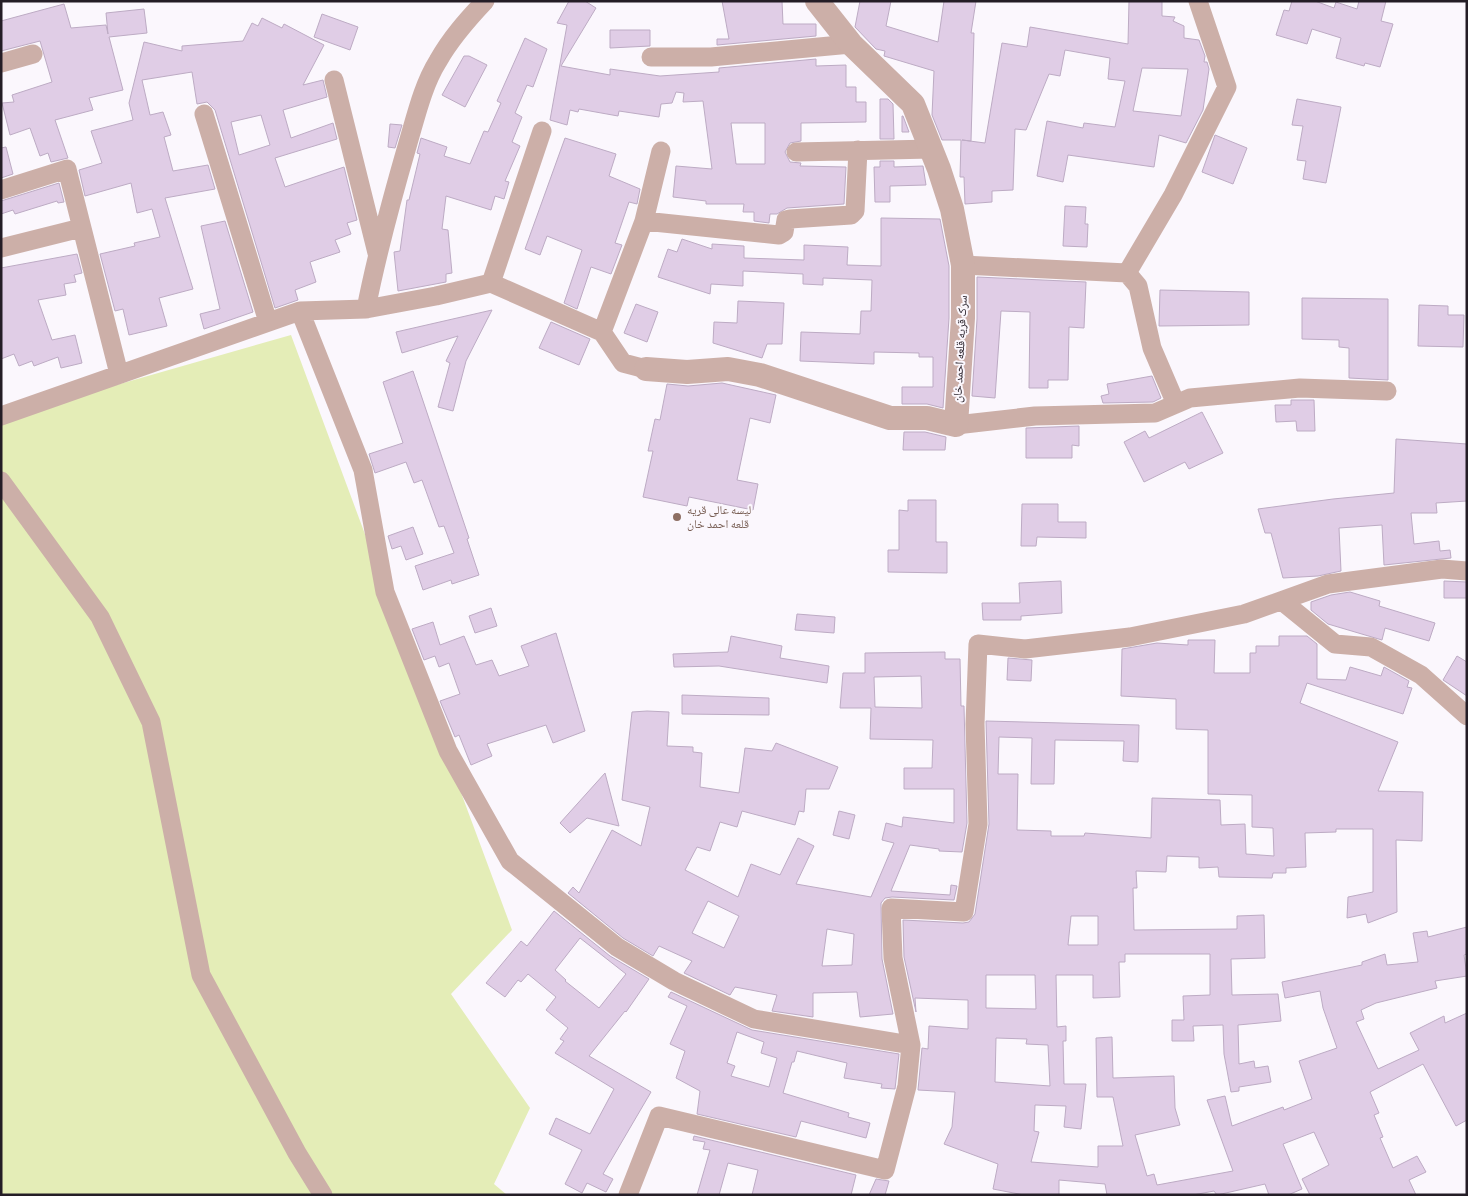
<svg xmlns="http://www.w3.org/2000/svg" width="1468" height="1196" viewBox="0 0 1468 1196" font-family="Manrope,'Noto Naskh Arabic',sans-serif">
<rect width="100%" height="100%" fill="#fbf7fd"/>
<path fill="#e4edb7" d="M291 335 512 930 451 994 530 1108 494 1184 507 1195H1V418Z"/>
<path fill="#e0cde6" stroke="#bdabc4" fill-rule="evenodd" d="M569 1H585L596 8 561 66 610 75V69L660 76 719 72V68L816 59V66L846 65V87H856V102H866V122L801 123V141L790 143 785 152 790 162 801 163 800 166 846 167 844 204 787 208 777 214H770L769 223 754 221V212H743L744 204H706V201L673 197 676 166 712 169 703 101 683 102 684 93 676 92 672 103 661 104 659 117 619 111 618 116 579 109 578 112 570 110 567 125 550 120 567 25 557 23ZM731 123H765V164H736Z
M722 1H782L783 24H816V36L717 45V39H729Z
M860 1H891L886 26 938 42 944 1H976L971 33H974L971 141 962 140 985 143 1002 43 1027 47 1030 27 1128 44 1129 1H1162V16L1175 17 1173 21 1184 26V38L1199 40 1205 56 1204 62H1207L1209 69 1203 110 1186 143 1159 135 1154 167 1068 155 1063 182 1037 176 1047 121 1083 128 1084 123 1115 127 1125 81 1108 79 1110 58 1065 50 1060 76 1049 74 1026 130 1015 129 1013 190 992 191V202L965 204 964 177H960L961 140H942L932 115 934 71 884 56 885 51 876 49 855 27ZM1142 68 1188 69 1181 116 1133 111Z
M1292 1H1315L1334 8 1336 2 1357 9 1359 1H1386L1381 21 1393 24 1380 67 1365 63 1364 66 1336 58 1341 38 1312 29 1307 44 1276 35 1284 10 1289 11Z
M64 4 71 28 106 25 108 34 106 13 144 9 147 33 109 37 123 90 89 98 93 110 55 120 68 158 51 162 48 153 40 156 30 128 10 135 2 103 14 102 12 95 52 82 40 41 1 51V21Z
M322 14 358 27 350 50 314 37Z
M262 18 282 28 284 24 324 45 303 85 323 80 327 97 283 110 291 138 333 123 337 139 275 158 285 187 344 167 357 220 347 223 351 234 335 240 340 252 310 262 316 282 295 290 298 300 275 308 215 110 207 102 197 104 192 72 142 80 150 115 163 112 171 135 164 137 173 171 208 165 215 189 165 198 193 289 159 298 167 326 129 335 123 309 115 311 100 254 135 246 134 243 160 237 152 209 137 213 131 183 85 196 79 170 102 163 91 131 133 120 129 103 144 42 182 51V46L243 41 252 23 258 26ZM261 115 270 145 239 155 231 122Z
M610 30H650V46L610 48Z
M525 38 547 49 533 87 527 85 515 113 522 117 512 142 520 146 505 181 509 182 504 199 495 196 491 210 446 196 442 229 448 230 452 273 446 274V282L398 291 394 252 400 251 407 200H409L420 154 417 153 421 138 447 147 444 156 470 164 484 131 488 132 501 103 497 101Z
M464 56H469L487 65 465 107 442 95Z
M880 99H888L893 104 894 139H880Z
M1297 99 1341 107 1326 183 1303 179 1306 161 1297 160 1303 126 1292 125Z
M902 116H903L909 132H902Z
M390 124 402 125 395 148 388 147Z
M1215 135 1247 148 1233 184 1202 172Z
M565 138 616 154 609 176 640 189 637 204 629 202 615 243 622 245 611 274 591 267 577 309 564 303 582 250 547 236 540 255 525 249Z
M6 147 13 174 1 178V148Z
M880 161H894V167L923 166 926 185 890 186V202H875L874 167H880Z
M59 183 64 202 58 203 57 201 15 214 13 210 1 214V201Z
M1065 206 1086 207 1085 224H1088L1087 247 1063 246Z
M881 218 940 219 949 266V318L943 408 927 404H902V387H933V357H919V353L874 352V364L800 361 801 332 860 334 861 311H871L872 280 823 278V285L803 284V274L743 271V286L711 284 710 294 658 277 668 249 677 252 682 239 712 249V244L744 246V258L804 260V245L848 247 847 265 881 266Z
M225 221 253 312 204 329 200 314 220 309 201 226Z
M77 254 82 273 74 275 76 282 64 284 66 295 38 300 52 340 75 335 82 363 61 368 58 357 34 366 32 361 19 366 14 354 1 359V268Z
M977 277 1086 282 1084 328 1069 327 1068 380H1048V388H1029L1030 312 1001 311 995 398 972 396 977 319Z
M1160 290 1249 292V325L1159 326Z
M1302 298 1388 299V380L1349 378V348L1339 347V340L1302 339Z
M738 301 784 303 782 344H767L762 358 713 343 714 322 737 323Z
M636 304 658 312 647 342 624 333Z
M1419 305 1448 306V315H1464L1463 347 1418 346Z
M492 310 466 361 453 411 438 407 450 363 446 361 458 336 402 353 396 332Z
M551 322 590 339 579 365 539 348Z
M413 371 469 538 467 539 479 575 452 584 451 580 423 590 415 566 454 553 444 526 439 527 422 480 414 483 406 462 375 473 369 454 403 443 383 382Z
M1152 376 1161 398 1153 402 1103 403 1101 396 1109 394 1107 384Z
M722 383 776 395 770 423 750 418 737 480 758 484 753 510 689 497 687 506 643 497 653 451H648L655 419 660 420 667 384 688 386Z
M1291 400H1314L1315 431H1297L1296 421 1276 422 1275 405H1291Z
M1202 412 1223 453 1189 469 1185 462 1144 482 1124 442 1145 431 1149 438Z
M1079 426V446L1072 445V458H1026V428Z
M904 432H925L946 437 945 450H903Z
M1396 439 1467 444V501L1436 503 1437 513H1411L1414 544 1439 541 1440 551 1450 550 1451 558 1384 565 1382 525 1339 528 1341 571 1318 576 1283 578 1271 533H1265L1258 509 1333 499 1394 493Z
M908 500H936V542H947V573L888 572V550H899V510L908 511Z
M1022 504H1058V522H1086V538L1037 537 1036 546H1021Z
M413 527 423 554 406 560 401 546 392 549 388 536Z
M1061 581 1062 613 1021 616V620H983L982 603H1020L1019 583Z
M1444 581 1467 582V598H1444Z
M1350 592 1380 601 1379 606 1435 623 1429 641 1385 628 1382 640 1328 624 1311 610V602L1331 595Z
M491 608 497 626 475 633 469 616Z
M797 614 835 617 834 633 795 630Z
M433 622 440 645 464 636 476 665 492 660 499 676 529 666 521 646 556 633 585 731 553 743 546 725 487 744 492 756 471 765 459 735 455 737 440 701 460 694 449 663 439 667 435 656 424 660 412 629Z
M731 636 782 646 780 658 829 666 827 683 719 666 674 667 673 654 728 652Z
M1279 636H1307L1317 644V679L1346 680 1350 667 1381 676 1384 667 1409 681 1407 687 1412 688 1403 714 1307 683 1300 703 1398 742 1378 791 1423 792 1422 841 1396 840 1397 912 1368 923 1366 914 1347 918 1348 897 1373 892V829H1336V832L1305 833 1306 867 1286 868V873H1273L1272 878 1219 877 1218 867 1199 868V857L1167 856 1166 872 1136 871 1137 888H1133L1134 930 1237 929V916L1264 915 1265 958 1231 959 1232 995 1278 994 1281 1021 1238 1025 1239 1064 1254 1061 1255 1068 1268 1066 1271 1082 1239 1087V1091L1231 1092 1224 1054 1223 1025 1193 1026 1194 1041H1172V1020H1184L1183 996 1210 995V954H1125V962H1119L1120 997 1093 998V975H1056L1057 1027 1066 1026V1041H1063L1064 1084H1086L1081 1129 1064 1127 1066 1106 1035 1105 1034 1131 1039 1132 1031 1162 1098 1167V1146H1123L1113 1097H1097L1096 1038 1112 1037 1113 1078 1174 1076 1175 1108 1180 1125 1135 1135 1147 1176 1154 1174 1157 1185 1233 1171 1207 1100 1225 1096 1232 1126 1283 1107 1284 1110 1312 1099 1299 1061 1337 1048 1323 1008 1320 991 1285 998 1282 982 1362 965V962L1385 954 1387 965 1418 962 1413 933 1427 931 1428 937 1467 927V954L1464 955 1467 976 1435 981 1437 988 1376 1003 1361 1010 1364 1019 1356 1022 1378 1069 1419 1050 1410 1033 1444 1016 1445 1023 1467 1013V1120L1456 1126 1423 1064 1370 1092 1379 1113 1374 1115 1383 1137 1380 1138 1393 1168 1417 1156 1426 1172 1409 1180 1416 1195H1310L1302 1179 1329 1165 1314 1132 1283 1144 1302 1189 1288 1195H1269L1265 1184 1217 1195 1214 1191 1193 1195H1107L1105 1184 1059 1180V1195H1024L993 1189 998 1164 944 1144 952 1127 955 1092 918 1090 922 1048 928 1049 929 1026 968 1029V1000L915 998 916 1012 904 957 903 920 963 923 969 922 975 914 989 824 986 721 1139 725 1138 762 1123 761 1124 741 1055 740 1054 784H1031L1032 738 999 737 998 774H1018L1017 830 1051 831V836H1084L1085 833 1151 838 1152 798 1220 800 1221 825 1245 824 1246 854 1274 856 1273 828 1252 827V795L1208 794V730L1176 729V699L1121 696 1122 649 1157 643 1188 645V640H1215L1214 673H1250V653H1256V646H1279ZM1071 916H1098V945H1068ZM986 975H1035L1036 1009 986 1008ZM996 1038 1027 1039 1026 1044 1048 1045 1050 1086 995 1082Z
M945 652V659H960L961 706H964L967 823 962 852 939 851V849L910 845 891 891 950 895 951 885 957 886 954 900 892 897 885 898 881 903 882 959 893 1014 860 1017 857 992 813 993V1017L772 1011 777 995 735 987 730 995 684 973 692 961 659 946 653 956 623 938 568 893 573 887 579 893 612 830 641 846 650 807 622 800 632 712 647 711 669 712 667 746 693 747V752L702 753 700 787 739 793 745 748 772 751 776 743 838 767 829 789H806L804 812 799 811 795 825 742 811 737 827 720 822 710 851 697 847 685 870 738 897 751 864 780 875 798 838 814 846 796 884 871 897 894 843 882 840 886 823 902 827 903 817 954 823V789H904V768H932L933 740 870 739 871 708H840L843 673H865V653ZM921 676 922 708 875 707 874 677ZM708 901 739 916 724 948 692 933ZM827 929 854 934 852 965 822 966Z
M1457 656 1467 662V696L1443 680Z
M1008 658 1032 660 1031 681 1007 680Z
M682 695 769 698V715L682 714Z
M605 773 619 826 587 818 570 833 560 823Z
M839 811 855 815 849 839 833 835Z
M554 911 610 956 649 979 626 1012 625 1011 589 1056 651 1092 603 1174 613 1179 606 1192 587 1183 582 1193 565 1184 582 1150 549 1134 556 1118 590 1134 614 1089 555 1053 564 1041 560 1039 568 1028 546 1010 556 997 528 974 521 982 518 980 505 997 486 983 521 941 527 946ZM580 938 626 974 599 1008 565 981 566 980 555 970Z
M671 992 752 1030 899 1054 895 1089 881 1088 882 1084 844 1078 847 1063 797 1051 794 1062H792L783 1093 849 1113 848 1117 870 1123 866 1138 801 1121 796 1137 697 1114 700 1091 676 1078 685 1051 670 1044 687 1006 668 997ZM737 1032 764 1042 761 1053 777 1058 769 1087 731 1076 735 1066 727 1063Z
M694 1136 856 1175 851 1195H752L758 1170 728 1163 719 1195H697L710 1150 703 1149 705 1142 693 1140Z
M876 1179 889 1181 885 1195H869Z"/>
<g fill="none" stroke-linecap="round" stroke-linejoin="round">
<path stroke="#ccafa8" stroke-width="19" d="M651 57H711L851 44
M1 63 33 54
M334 80 377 253
M204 114 268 322
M796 152 932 149
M1 190 67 169 119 374
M644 221 779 235 784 232 786 220 790 219 851 215 855 211 858 150
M1 248 81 228
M963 265 1127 273 1138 286 1152 348 1176 404
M1127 273 1173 195 1227 87 1198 1
M491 283 542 131
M366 309C377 253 392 198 408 143 416 116 423 85 438 61 451 38 467 20 485 1
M300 311 363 470 385 592 448 751 510 861 617 947 674 981 754 1019 911 1045
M602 332 644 221 661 151
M1 416 300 311 366 309 436 296 491 283 602 332 623 363 646 369
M956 425 1035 416 1155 413 1190 398 1300 388 1387 391
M1 481 100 617 151 722 201 975 297 1153 323 1195
M1282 601 1335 644 1371 647 1421 675 1467 716
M628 1195 659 1116 885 1170 907 1086 911 1045 893 958 891 908 964 912 978 824 975 724 978 644 1025 649 1130 637 1244 614 1328 584 1442 569 1467 571"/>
<path stroke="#ccafa8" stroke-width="24" d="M646 369 687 372 728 369 760 375 890 418H927L956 425 963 318V265L952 209 939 169 913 104 851 44 817 1"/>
</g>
<circle fill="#8d6e63" stroke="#fbf7fd" stroke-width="2" cx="677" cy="517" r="5"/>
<g text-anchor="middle" stroke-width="4" stroke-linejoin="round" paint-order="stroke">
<g font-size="12" fill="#241d26" stroke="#fbf7fd">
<text transform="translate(960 349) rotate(-87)" y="4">سرک قریه قلعه احمد خان</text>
</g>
<g font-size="12" fill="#785e54" stroke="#fbf7fd" text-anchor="start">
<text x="687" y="514">لیسه عالی قریه<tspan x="687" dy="14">قلعه احمد خان</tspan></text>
</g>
</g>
<rect width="1468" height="1196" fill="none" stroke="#241d26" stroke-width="5"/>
</svg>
